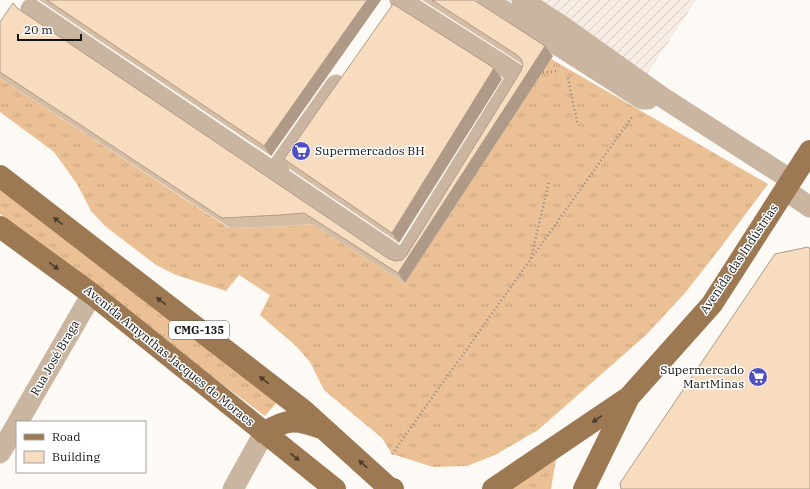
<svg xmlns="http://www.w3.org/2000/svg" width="810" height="489" viewBox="0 0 810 489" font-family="'IBM Plex Serif',serif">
<defs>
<pattern id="industrial-furrows" width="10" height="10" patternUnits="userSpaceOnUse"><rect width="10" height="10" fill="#f7ede4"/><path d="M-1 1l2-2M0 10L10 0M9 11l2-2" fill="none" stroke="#d3cac3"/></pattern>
<pattern id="grass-tufts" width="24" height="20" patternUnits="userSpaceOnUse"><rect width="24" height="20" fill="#eac094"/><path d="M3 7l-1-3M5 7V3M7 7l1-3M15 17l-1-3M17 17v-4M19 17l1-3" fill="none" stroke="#c8a47f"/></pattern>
</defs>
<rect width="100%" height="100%" fill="#fdfaf6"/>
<path fill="url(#industrial-furrows)" d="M508 0H696L638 88Z"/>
<path fill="url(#grass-tufts)" d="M551 59 768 184 721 247 685 293 646 335 538 430 495 455 467 466 433 467 392 454 382 438 324 390 310 362 296 346 260 315 270 295 239 275 226 291 176 275 156 265 105 226 91 211 77 184 54 152 0 112V78L229 228 287 226 312 224 405 283Z
M0 189 278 401 265 416 107 298 0 214Z
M556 459 551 489H509L550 464Z"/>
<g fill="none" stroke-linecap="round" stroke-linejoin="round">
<path stroke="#8a8886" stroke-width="2.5" stroke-dasharray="1 3" stroke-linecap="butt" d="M539 73 558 71
M568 78 577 122
M531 258 549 181
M392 454 632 117"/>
<path stroke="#c9b5a0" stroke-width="21" d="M487 0 642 99H648
M522 0 562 26 662 97 791 180
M31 9 403 260 518 75 400 0
M274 173 336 85
M785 190 810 207
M18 422 92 294
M0 453 17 424
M233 489 264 433"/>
<path stroke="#9d7953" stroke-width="22" d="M0 176 303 410 389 488 393 489
M0 227 92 294 335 489
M264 433C287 418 297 419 321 428
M493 489 629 397 712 304 810 151
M584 489 628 399"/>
</g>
<path fill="#d5bda5" d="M39 0H381L271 156Z
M422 0H475V1L553 56 405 283 312 224 287 226 230 228 0 78V22L17 8 389 259 395 261 402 260 406 256 521 71 523 65 522 64Z
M494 68 502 79 399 243 291 170 284 159Z"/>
<path fill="#ae9a86" d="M367 0H381L271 156 264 146Z
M545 46 553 56 405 283 398 273Z
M494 68 502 79 399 243 392 233Z"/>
<path fill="#f8dcc0" stroke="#ae9a86" d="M47 0H367L264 146Z
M432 0H474L545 46 398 273 304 213 280 215 222 218 0 72V22L13 3 17 8 389 259 395 261 402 260 406 256 521 71 523 65 521 59 517 55Z
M393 4 494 68 392 233 284 159Z
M808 247 810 249V489H621L620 483 775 254Z"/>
<defs><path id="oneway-solid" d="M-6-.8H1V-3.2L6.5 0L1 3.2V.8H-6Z"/></defs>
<g fill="#4b3c2c">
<use href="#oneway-solid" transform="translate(58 221) rotate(-142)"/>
<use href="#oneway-solid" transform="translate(54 266) rotate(36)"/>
<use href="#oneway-solid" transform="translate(161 301) rotate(-142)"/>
<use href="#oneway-solid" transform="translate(264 380) rotate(-142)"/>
<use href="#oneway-solid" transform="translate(597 419) rotate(146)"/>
<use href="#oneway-solid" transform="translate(295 457) rotate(39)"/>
<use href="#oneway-solid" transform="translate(363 464) rotate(-138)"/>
</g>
<defs>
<symbol id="supermarket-disc" viewBox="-11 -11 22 22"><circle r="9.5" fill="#4e4ec5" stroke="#fff"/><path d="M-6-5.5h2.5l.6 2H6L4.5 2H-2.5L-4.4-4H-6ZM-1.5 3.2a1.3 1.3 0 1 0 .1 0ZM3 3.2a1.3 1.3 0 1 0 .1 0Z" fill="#fff"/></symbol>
</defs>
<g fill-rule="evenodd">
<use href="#supermarket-disc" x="290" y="140" width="22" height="22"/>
<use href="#supermarket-disc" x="747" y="366" width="22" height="22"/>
</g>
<g text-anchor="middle" stroke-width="3" stroke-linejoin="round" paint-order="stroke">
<rect fill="#fff" stroke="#5a5a59" stroke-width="1" x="169" y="321" width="60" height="18" rx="3"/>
<g font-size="11" font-weight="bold" fill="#141312">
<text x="199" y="334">CMG-135</text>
</g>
<g font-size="12" fill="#141312" stroke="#fff" text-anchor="start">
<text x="315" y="155">Supermercados BH</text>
<text x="744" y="374" text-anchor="end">Supermercado<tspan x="744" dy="14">MartMinas</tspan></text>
</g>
<g font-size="12" fill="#141312" stroke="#fff">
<text transform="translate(739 259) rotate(-56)" y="4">Avenida das Indústrias</text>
<text transform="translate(169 356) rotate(39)" y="4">Avenida Amynthas Jacques de Moraes</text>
<text transform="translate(55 358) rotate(-60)" y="4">Rua José Braga</text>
</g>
</g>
<rect x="16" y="421" width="130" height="52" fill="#ffffff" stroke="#a1a1a0"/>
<rect x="24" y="434" width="20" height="6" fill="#9d7953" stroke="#a1a1a0"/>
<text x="52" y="441" font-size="12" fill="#141312">Road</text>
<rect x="24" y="451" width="20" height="12" fill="#f8dcc0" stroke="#a1a1a0"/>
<text x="52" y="461" font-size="12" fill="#141312">Building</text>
<path d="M18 34v6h63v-6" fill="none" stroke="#141312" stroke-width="2"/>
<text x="24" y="34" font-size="12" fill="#141312" stroke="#ffffff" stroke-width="3" paint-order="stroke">20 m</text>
</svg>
